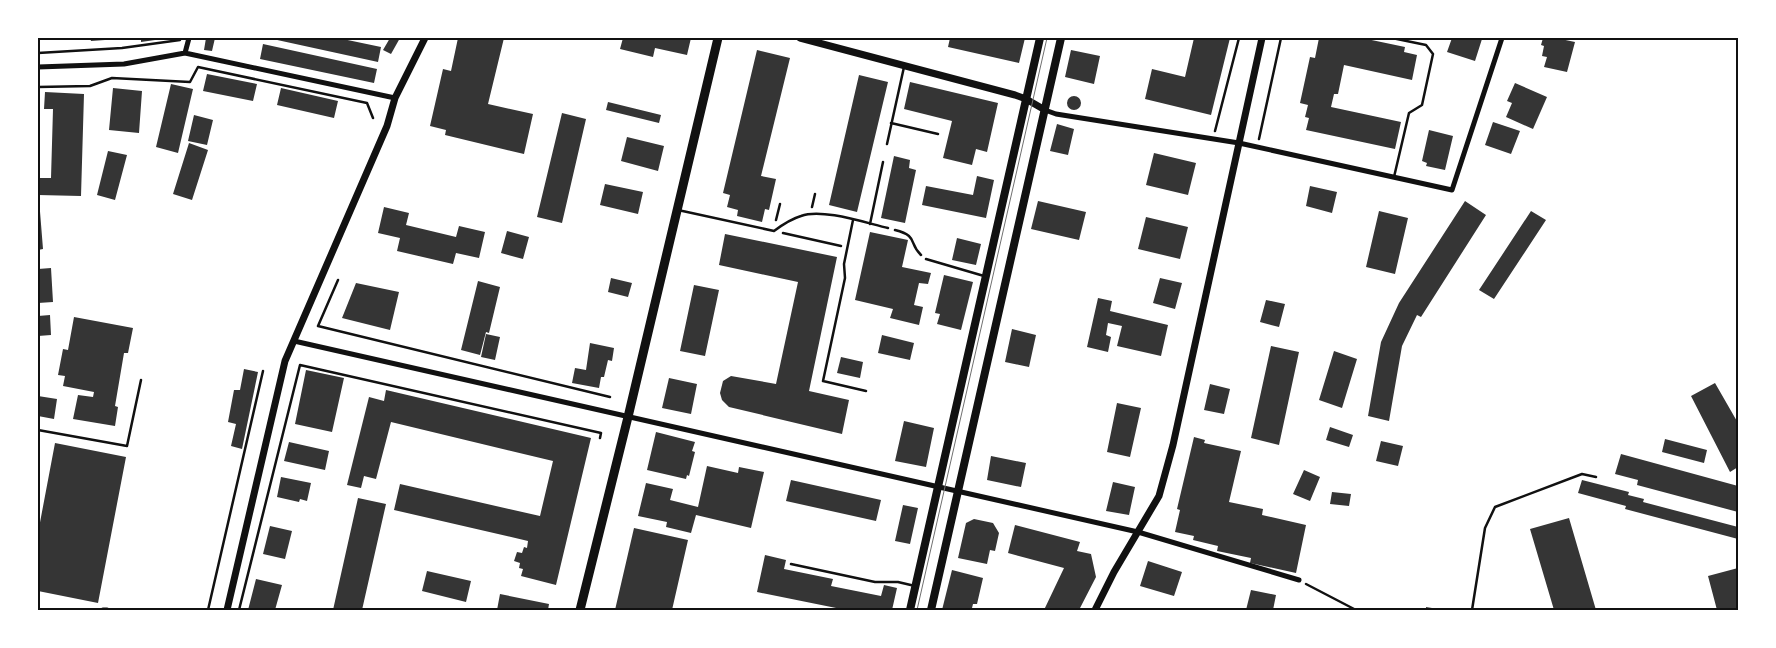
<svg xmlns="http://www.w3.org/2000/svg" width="1776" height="648" viewBox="0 0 1776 648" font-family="Ubuntu,sans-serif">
<rect width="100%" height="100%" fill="#fff"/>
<path fill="#353535" d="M90 38H104L105 40 91 41Z
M141 38H162V39L141 42Z
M206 38H215L212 51 204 50Z
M268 38H338L381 47 378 62Z
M390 38H400L391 54 383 50Z
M458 38H504L488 104 533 114 524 154 445 135 446 130 430 126 443 69 451 71Z
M623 38H691L687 55 655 48 653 57 620 49Z
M950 38H1025L1019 63 948 47Z
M1194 38H1230L1211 115 1145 99 1152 69 1185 77Z
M1319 38 1333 40V38L1341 39V38H1362L1405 47 1404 52 1417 55 1412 80 1344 65 1338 94H1334L1331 107 1401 122 1395 149 1306 130 1309 118 1305 117 1308 105 1300 103 1310 57 1315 58Z
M1452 38 1482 39 1475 61 1447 52Z
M1543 38H1556L1575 42 1567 72 1544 67 1547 57 1542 56 1544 46 1541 45Z
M263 44 377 69 374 83 260 59Z
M757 50 790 58 761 176 776 179 769 210 765 209 762 222 737 216 738 210 727 207 730 195 723 193Z
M1071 50 1100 56 1094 84 1065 77Z
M207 74 257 84 253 101 203 91Z
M859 75 888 82 857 212 829 205Z
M910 82 998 103 987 152 976 149 972 165 943 158 952 121 904 109Z
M1515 83 1547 97 1533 129 1506 117 1512 103 1507 101Z
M171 84 193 89 178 153 156 147Z
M113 88 142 91 139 133 109 130Z
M281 88 338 101 334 118 277 105Z
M45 92 84 94 81 196 38 195V178H51L53 109H44Z
M1067 103a7 7 0 1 1 14 0a7 7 0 1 1-14 0Z
M608 102 661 115 659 123 606 110Z
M562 113 586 119 562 223 537 217Z
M194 115 213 120 207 145 188 141Z
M1493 122 1520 131 1511 154 1485 145Z
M1057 124 1074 129 1068 155 1050 151Z
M1429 130 1453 136 1445 170 1426 166 1427 163 1422 161Z
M627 137 664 146 658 171 621 161Z
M189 143 208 150 192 200 173 194Z
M108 151 127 155 115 200 97 195Z
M1154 153 1196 163 1188 195 1146 185Z
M894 156 910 160 909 168 916 170 905 223 881 218Z
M977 176 994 180 986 218 922 205 926 186 973 195Z
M605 184 643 192 638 214 600 205Z
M1310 186 1337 192 1332 213 1306 206Z
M38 199H39L43 249 38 250Z
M1038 201 1086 212 1079 240 1031 229Z
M1465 201 1486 215 1421 317 1417 315 1402 346 1389 421 1368 416 1381 342 1399 303Z
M384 207 409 213 406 225 456 237 459 226 485 232 479 258 456 253 453 264 397 251 400 238 378 233Z
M1379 211 1408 218 1395 274 1366 267Z
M1531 211 1546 220 1494 299 1479 290Z
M1146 217 1188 227 1180 259 1138 249Z
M507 231 529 237 523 259 501 253Z
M870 232 908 240 902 267 931 273 928 284 919 283 914 305 923 307 919 325 890 318 893 309 855 300Z
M725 234 837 257 809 391 849 400 842 434 729 407 722 400 720 393 723 381 731 376 776 384 798 282 719 265Z
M957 238 981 244 976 265 952 260Z
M51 268 53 302 38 303V269Z
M944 275 973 282 961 330 937 324 940 314 935 313Z
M611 278 632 283 628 297 608 292Z
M1160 278 1182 283 1175 309 1153 303Z
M478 281 500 287 489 333 486 332 480 355 461 350Z
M356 283 399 292 390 330 342 318Z
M694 285 719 290 705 356 680 351Z
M1098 298 1112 301 1110 311 1168 325 1161 356 1117 346 1122 326 1108 323 1106 335 1111 337 1108 352 1087 347Z
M1266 300 1285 304 1279 327 1260 322Z
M50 315 51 335 38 336V316Z
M74 317 133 328 128 353H124L115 406 118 407 115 426 73 419 78 395 93 397 94 392 63 386 65 376 58 375 63 349 68 350Z
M1012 329 1036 335 1029 367 1005 362Z
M486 334 500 337 495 360 481 357Z
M882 335 914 343 910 360 878 353Z
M590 343 614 348 612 361 608 360 604 377H601L599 388 572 383 575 368 586 370Z
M1271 346 1299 352 1279 445 1251 438Z
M1334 351 1357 359 1342 408 1319 400Z
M841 357 863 362 860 378 837 373Z
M244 369 258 372 242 449 231 446 236 424 228 422 234 390H240Z
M306 370 344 378 332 432 295 424Z
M669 378 697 384 691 414 662 408Z
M1715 383 1738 423V467L1730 472 1691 396Z
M1210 384 1230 389 1224 414 1204 410Z
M386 390 591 438 556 585 521 576 523 569 519 568 520 563 514 561 517 552 522 553 524 547 527 548 528 541 394 510 400 484 540 516 553 461 391 422 376 479 364 476 361 488 347 485 369 397 384 401Z
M38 396 57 399 54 419 38 416Z
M1117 403 1141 408 1130 457 1107 452Z
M904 421 934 428 926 467 895 461Z
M1330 427 1353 435 1349 447 1326 440Z
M656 432 695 442 692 451 695 452 689 476 687 475 686 479 647 470Z
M1194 437 1205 440 1204 443 1241 451 1229 502 1263 509 1262 515 1306 525 1296 573 1250 563 1251 558 1217 551 1218 546 1193 540 1194 536 1175 532 1180 510 1177 509Z
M1665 439 1707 450 1704 463 1662 452Z
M1381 441 1403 446 1398 466 1376 461Z
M289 442 329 451 325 470 284 461Z
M55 443 126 457 98 603 38 591V533Z
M1621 454 1738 486V512L1637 485 1638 480 1615 474Z
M991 456 1026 463 1021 487 987 480Z
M707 466 738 473 739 467 764 472 751 528 696 515 691 533 666 527 667 522 638 516 646 483 673 489 670 500 698 507Z
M1304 470 1320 477 1310 501 1293 494Z
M281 477 311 483 307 501 300 499 299 502 277 497Z
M791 480 881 500 876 521 786 501Z
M1582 480 1629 492 1628 495 1644 499 1643 502 1738 527V539L1625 509 1626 506 1578 493Z
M1113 482 1135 487 1129 515 1106 511Z
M1332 492 1351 494 1349 506 1330 504Z
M358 498 386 504 362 610H333Z
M903 505 918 508 910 544 895 541Z
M1569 518 1596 610H1554L1530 529Z
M974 519 993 523 999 533 995 551 990 550 987 564 958 558 966 523Z
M1015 525 1080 542 1077 551 1091 554 1096 577 1079 610H1044L1064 568 1008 553Z
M270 526 292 531 285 559 263 554Z
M634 528 688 540 672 610H615Z
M765 555 786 560 784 569 833 579 831 586 881 596 884 585 897 588 892 610H846L757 592Z
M1148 561 1182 572 1174 596 1140 586Z
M1738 568V610H1717L1708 576Z
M952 570 983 578 977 604H973L972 608 979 610H942Z
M427 571 471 581 466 602 422 591Z
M256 579 282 585 275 610H248Z
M1251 590 1276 595 1273 610H1246Z
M500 594 549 604 548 610H497Z
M1426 607 1438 609V610H1426Z"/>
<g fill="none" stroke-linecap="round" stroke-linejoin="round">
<path stroke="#111" stroke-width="2.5" d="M38 53 122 48 180 40
M38 87 90 86 112 78 190 82 198 67 367 103 373 118
M1215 131 1239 38
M1259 139 1281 38
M812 207 815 194
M776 220 780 204
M895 230C919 236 908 243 921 255
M783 233 841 246
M338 280 318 326 610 397
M1306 584 1356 610
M208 610 263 371
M239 610 300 365 601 433 600 438
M1472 610 1485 528 1495 507 1582 474 1596 477"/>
<path stroke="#111" stroke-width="2.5" d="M1392 38 1426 45 1433 54 1422 105 1409 113 1394 177
M891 123 938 134
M887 144 904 67
M678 210 774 231C782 225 791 219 801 216 822 208 866 223 888 228
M853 220 844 264 845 278 823 381 866 391
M870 224 883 162
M926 259 984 276
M38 430 127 446 141 380
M791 564 875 582H898L915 586"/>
<path stroke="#111" stroke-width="5" d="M185 53 189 38
M38 67 124 64 185 53 395 98
M1045 110 1056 114 1239 143 1452 190 1502 38
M294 341 1138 532 1299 580
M103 610H107"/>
<path stroke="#111" stroke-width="7" d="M800 38 1015 95 1026 99 1045 110
M227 610 285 361 387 126 395 98 425 38
M1095 610 1114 572 1159 496 1173 445 1262 38"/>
<path stroke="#111" stroke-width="8" d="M910 610 1040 38
M931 610 1061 38"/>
<path stroke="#111" stroke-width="9" d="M580 610 628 417 718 38"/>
<path stroke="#707070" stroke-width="1" d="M917 610 1047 38"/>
</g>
<rect width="1776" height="648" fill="none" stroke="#ffffff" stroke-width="78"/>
<rect x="39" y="39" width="1698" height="570" fill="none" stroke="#111" stroke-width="2"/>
</svg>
